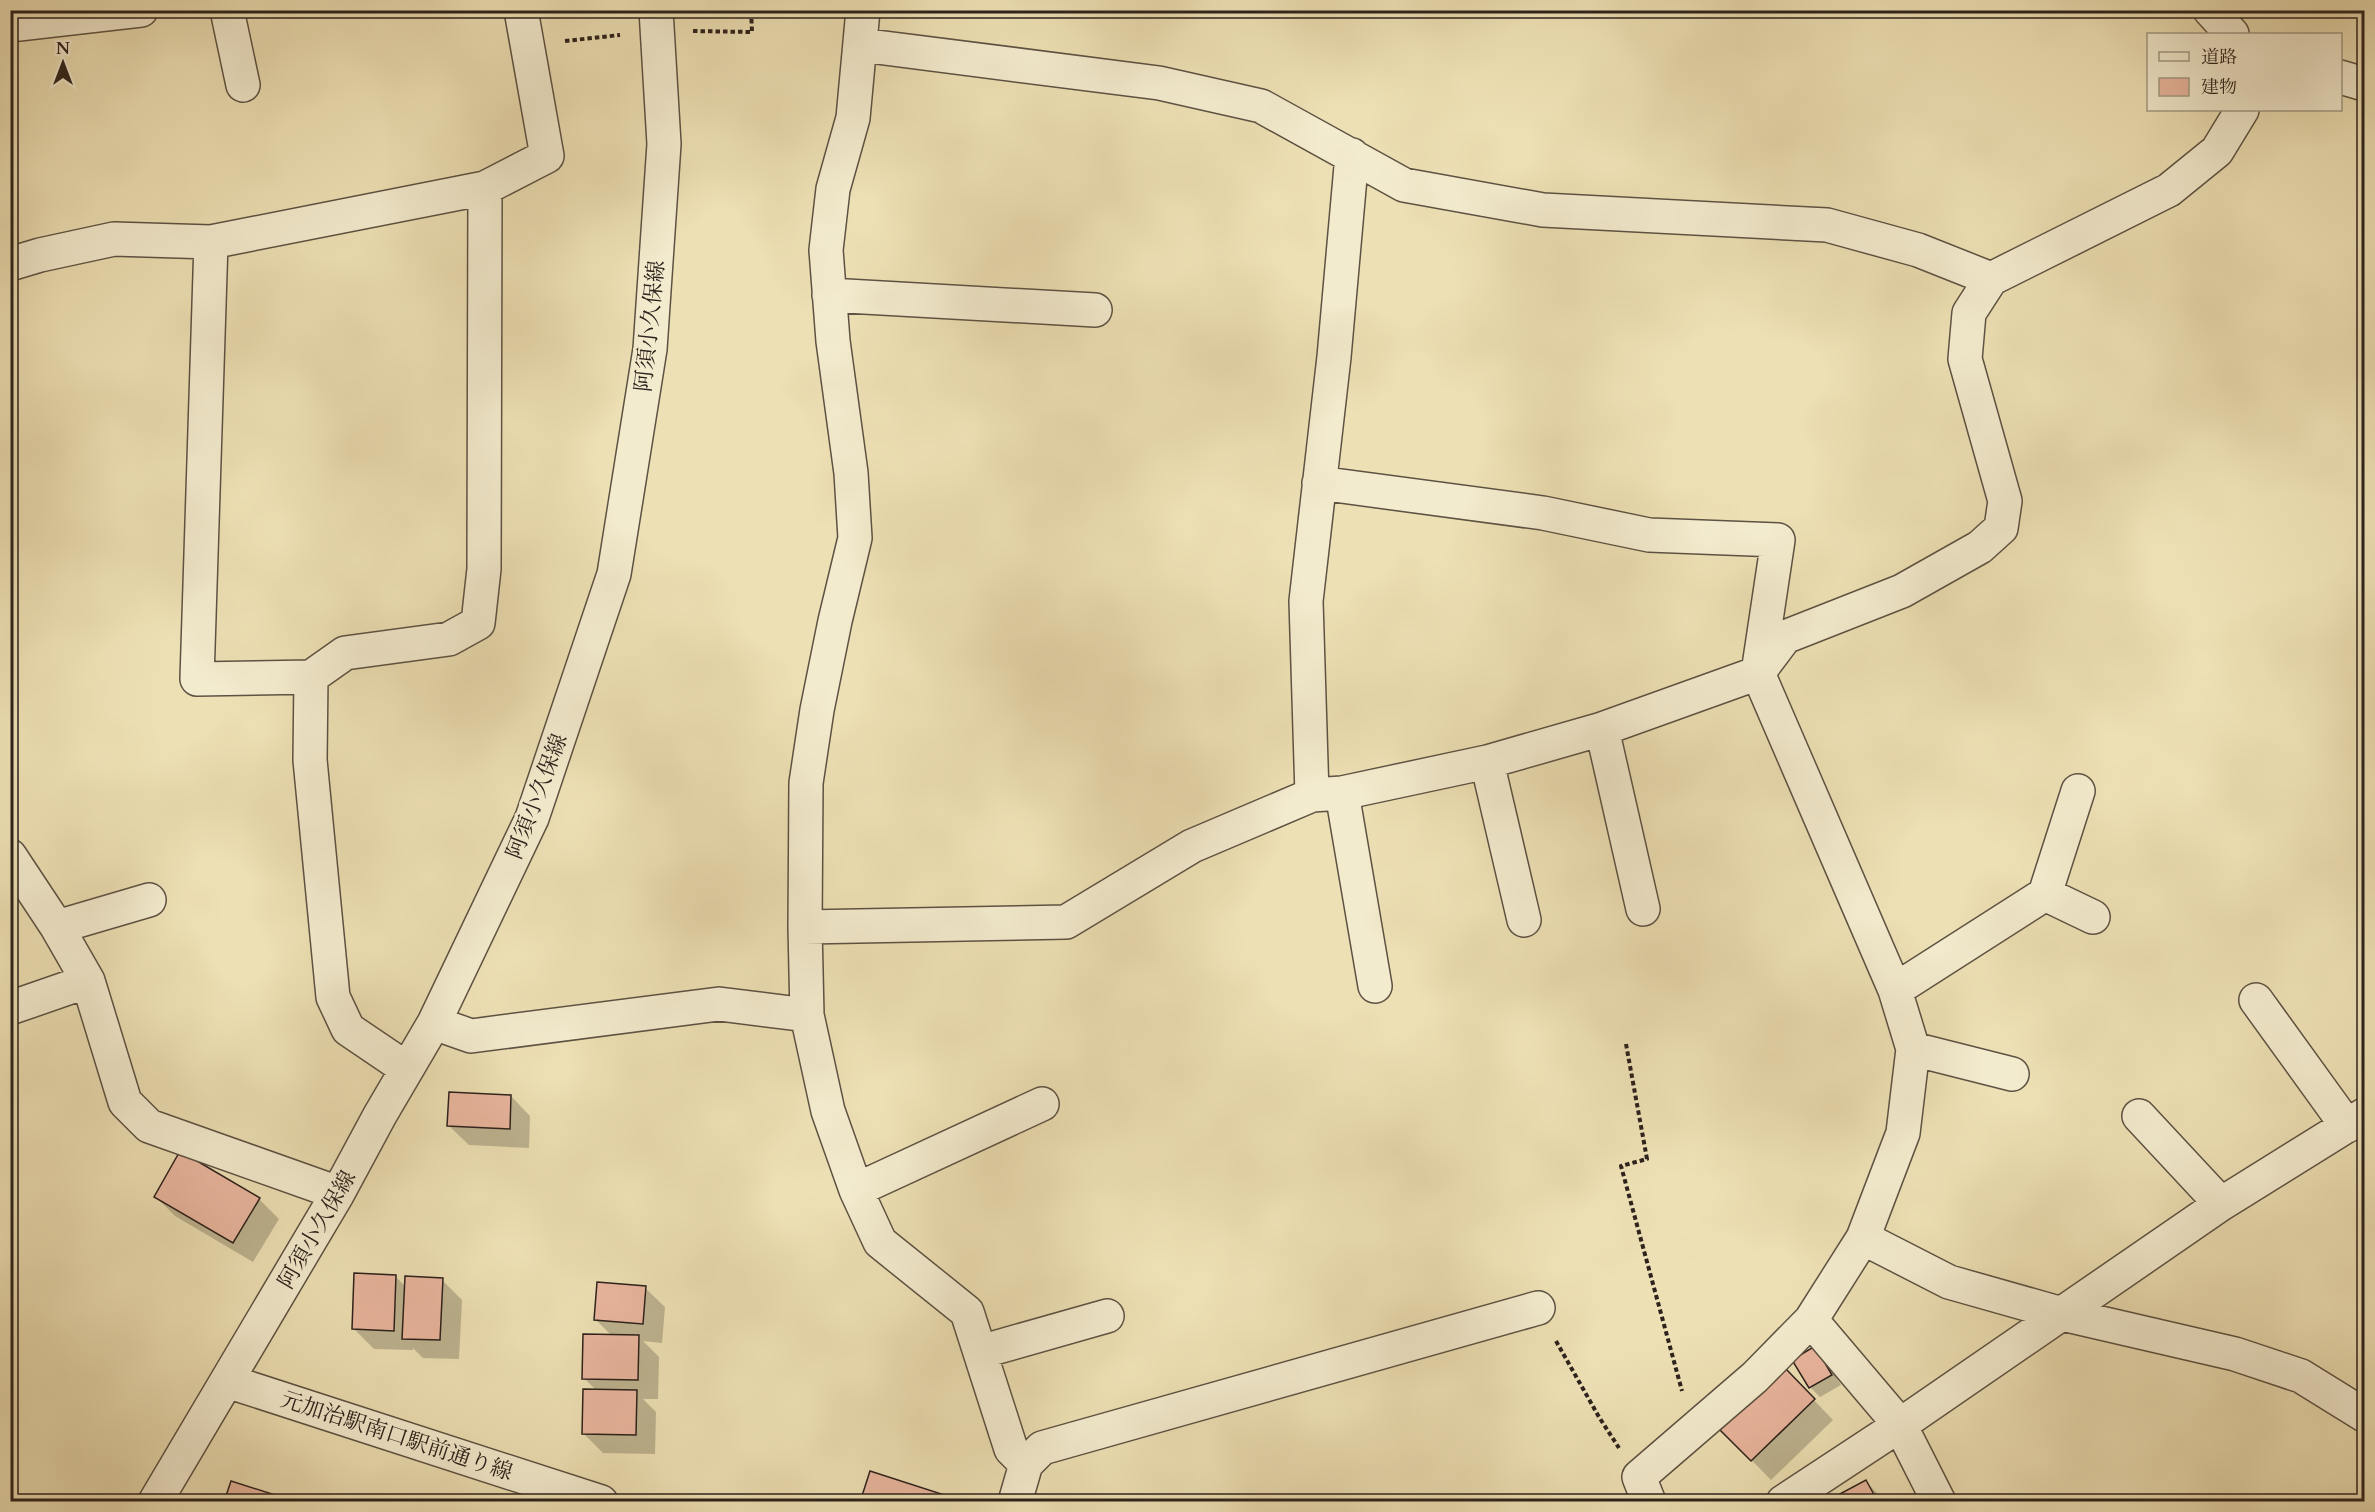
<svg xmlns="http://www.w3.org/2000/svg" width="2375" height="1512" viewBox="0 0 2375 1512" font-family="Cardo,'Noto Serif JP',serif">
<rect width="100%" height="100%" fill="#ede0b4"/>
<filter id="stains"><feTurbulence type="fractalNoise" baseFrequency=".00333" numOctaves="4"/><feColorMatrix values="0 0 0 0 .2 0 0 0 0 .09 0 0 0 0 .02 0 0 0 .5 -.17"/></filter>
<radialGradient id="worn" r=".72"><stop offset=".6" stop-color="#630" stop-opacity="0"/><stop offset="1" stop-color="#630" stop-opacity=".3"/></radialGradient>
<path fill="#0003" d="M511 1096 530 1116 529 1148 469 1145 449 1126Z
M156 1197 259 1199 279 1219 253 1262 175 1216Z
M395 1276 406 1287 442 1280 462 1300 459 1359 423 1358 413 1348V1350L374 1349 354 1329Z
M645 1288 665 1307 662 1343 643 1341 659 1357 658 1399H643L656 1412 655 1454 603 1453 583 1433 597 1391 584 1378 612 1336 595 1319Z
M1824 1357 1841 1385 1820 1397 1811 1388 1794 1360Z
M1785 1370 1833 1420 1771 1480 1722 1430Z
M1866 1482 1886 1502H1828Z"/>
<path fill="#e9b69e" stroke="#2d221d" stroke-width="1.5" d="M449 1092 511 1095 510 1129 447 1126Z
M180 1151 260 1198 233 1243 154 1197Z
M354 1273 396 1275 394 1331 352 1329Z
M405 1276 443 1278 440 1340 402 1339Z
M597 1282 646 1286 643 1324 594 1320Z
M583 1334 639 1335 638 1380 582 1379Z
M1815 1346 1832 1375 1809 1388 1792 1360Z
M1785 1368 1815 1399 1751 1461 1720 1430Z
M583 1389 637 1390 636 1435 582 1434Z
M870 1471 963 1501V1502H860Z
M1866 1480 1878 1502H1825Z
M231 1481 297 1502H224Z"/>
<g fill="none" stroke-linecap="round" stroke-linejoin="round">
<defs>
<path id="minor" d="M227 10 243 85
M863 10 853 118 833 189 826 250 833 341 851 473 855 538 835 621 817 710 806 783 805 927 807 1015 828 1111 856 1190 880 1242 967 1312 1011 1449 1026 1464
M2210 10 2232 34
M10 25 141 10
M861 45 1159 83 1261 106 1404 185 1543 210 1827 225 1918 250 1991 279 2169 190 2217 151 2242 110
M2340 77 2364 84
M211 242 197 679 311 677 345 653 449 639 478 623 484 569 485 188
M10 264 40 255 114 239 211 242 485 188 547 156 521 10
M829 295 1095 310
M1319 483 1543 513 1649 535 1778 540 1758 673
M1758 673 1785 637 1902 591 1980 547 2001 528 2005 501 1965 359 1969 313 1991 279
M311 677 310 760 333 997 348 1029 407 1069
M1602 729 1643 909
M1487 762 1524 920
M2078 791 2045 894 2093 917
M1342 793 1375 986
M1312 795 1306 601 1334 357 1352 155
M10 856 57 927 88 981 125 1102 149 1126 338 1193
M57 927 149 900
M805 927 1066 922 1192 846 1312 795 1342 793 1487 762 1602 729 1758 673 1895 990 1913 1049 1903 1133 1863 1238 1811 1320 1755 1377 1639 1477 1649 1502
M1895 990 2045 894
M2256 1000 2347 1126
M10 1008 88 981
M434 1023 471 1036 719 1004 807 1015
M1913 1049 2012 1074
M2139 1116 2221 1204
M856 1190 1042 1104
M1863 1238 1949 1282 2062 1314 2235 1354 2301 1376 2364 1415
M1811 1320 1900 1425 1939 1502
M980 1352 1107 1316
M227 1381 601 1502
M155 1502 338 1193 380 1115 434 1023 532 818 614 574 650 349 664 144 656 10
M1015 1502 1026 1464 1042 1448 1538 1308
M1783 1502 1900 1425 2221 1204 2364 1115"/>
</defs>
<use href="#minor" stroke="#5d5243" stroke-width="36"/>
<path stroke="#2d221d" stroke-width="4" stroke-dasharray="4.5 3" stroke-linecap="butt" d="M693 31 752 32 751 10
M565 41 620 35
M1626 1044 1647 1159 1621 1166 1682 1391
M1556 1341 1599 1417 1619 1448"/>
<use href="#minor" stroke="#f3ebce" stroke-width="33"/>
</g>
<g text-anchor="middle" stroke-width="6" stroke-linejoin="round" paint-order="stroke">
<g font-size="22" fill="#2d221d" stroke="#f3ebce">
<text transform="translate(649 326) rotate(-84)" y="8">阿須小久保線</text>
<text transform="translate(536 796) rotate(-69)" y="8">阿須小久保線</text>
<text transform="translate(316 1229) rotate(-60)" y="8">阿須小久保線</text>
<text transform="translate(397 1435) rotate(18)" y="8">元加治駅南口駅前通り線</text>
</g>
</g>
<rect width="2375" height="1512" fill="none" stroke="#ede0b4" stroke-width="36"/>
<rect x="12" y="12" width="2351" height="1488" fill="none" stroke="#2d221d" stroke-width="3"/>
<rect x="18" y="18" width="2339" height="1476" fill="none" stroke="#2d221d" stroke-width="1.5"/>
<rect x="2147" y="33" width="195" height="78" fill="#f3ebce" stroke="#a49b87" stroke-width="1.5"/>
<rect x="2159" y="52" width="30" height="9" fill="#f3ebce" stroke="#a49b87" stroke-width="1.5"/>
<text x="2201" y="63" font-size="18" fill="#2d221d">道路</text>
<rect x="2159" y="78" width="30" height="18" fill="#e9b69e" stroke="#a49b87" stroke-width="1.5"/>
<text x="2201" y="93" font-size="18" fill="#2d221d">建物</text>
<g transform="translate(63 63)" stroke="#f3ebce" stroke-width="4.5" paint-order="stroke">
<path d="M0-4.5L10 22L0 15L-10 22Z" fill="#2d221d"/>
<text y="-9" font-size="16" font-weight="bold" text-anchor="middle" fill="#2d221d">N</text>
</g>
<rect width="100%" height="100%" filter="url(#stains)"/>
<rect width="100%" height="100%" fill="url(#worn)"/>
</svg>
